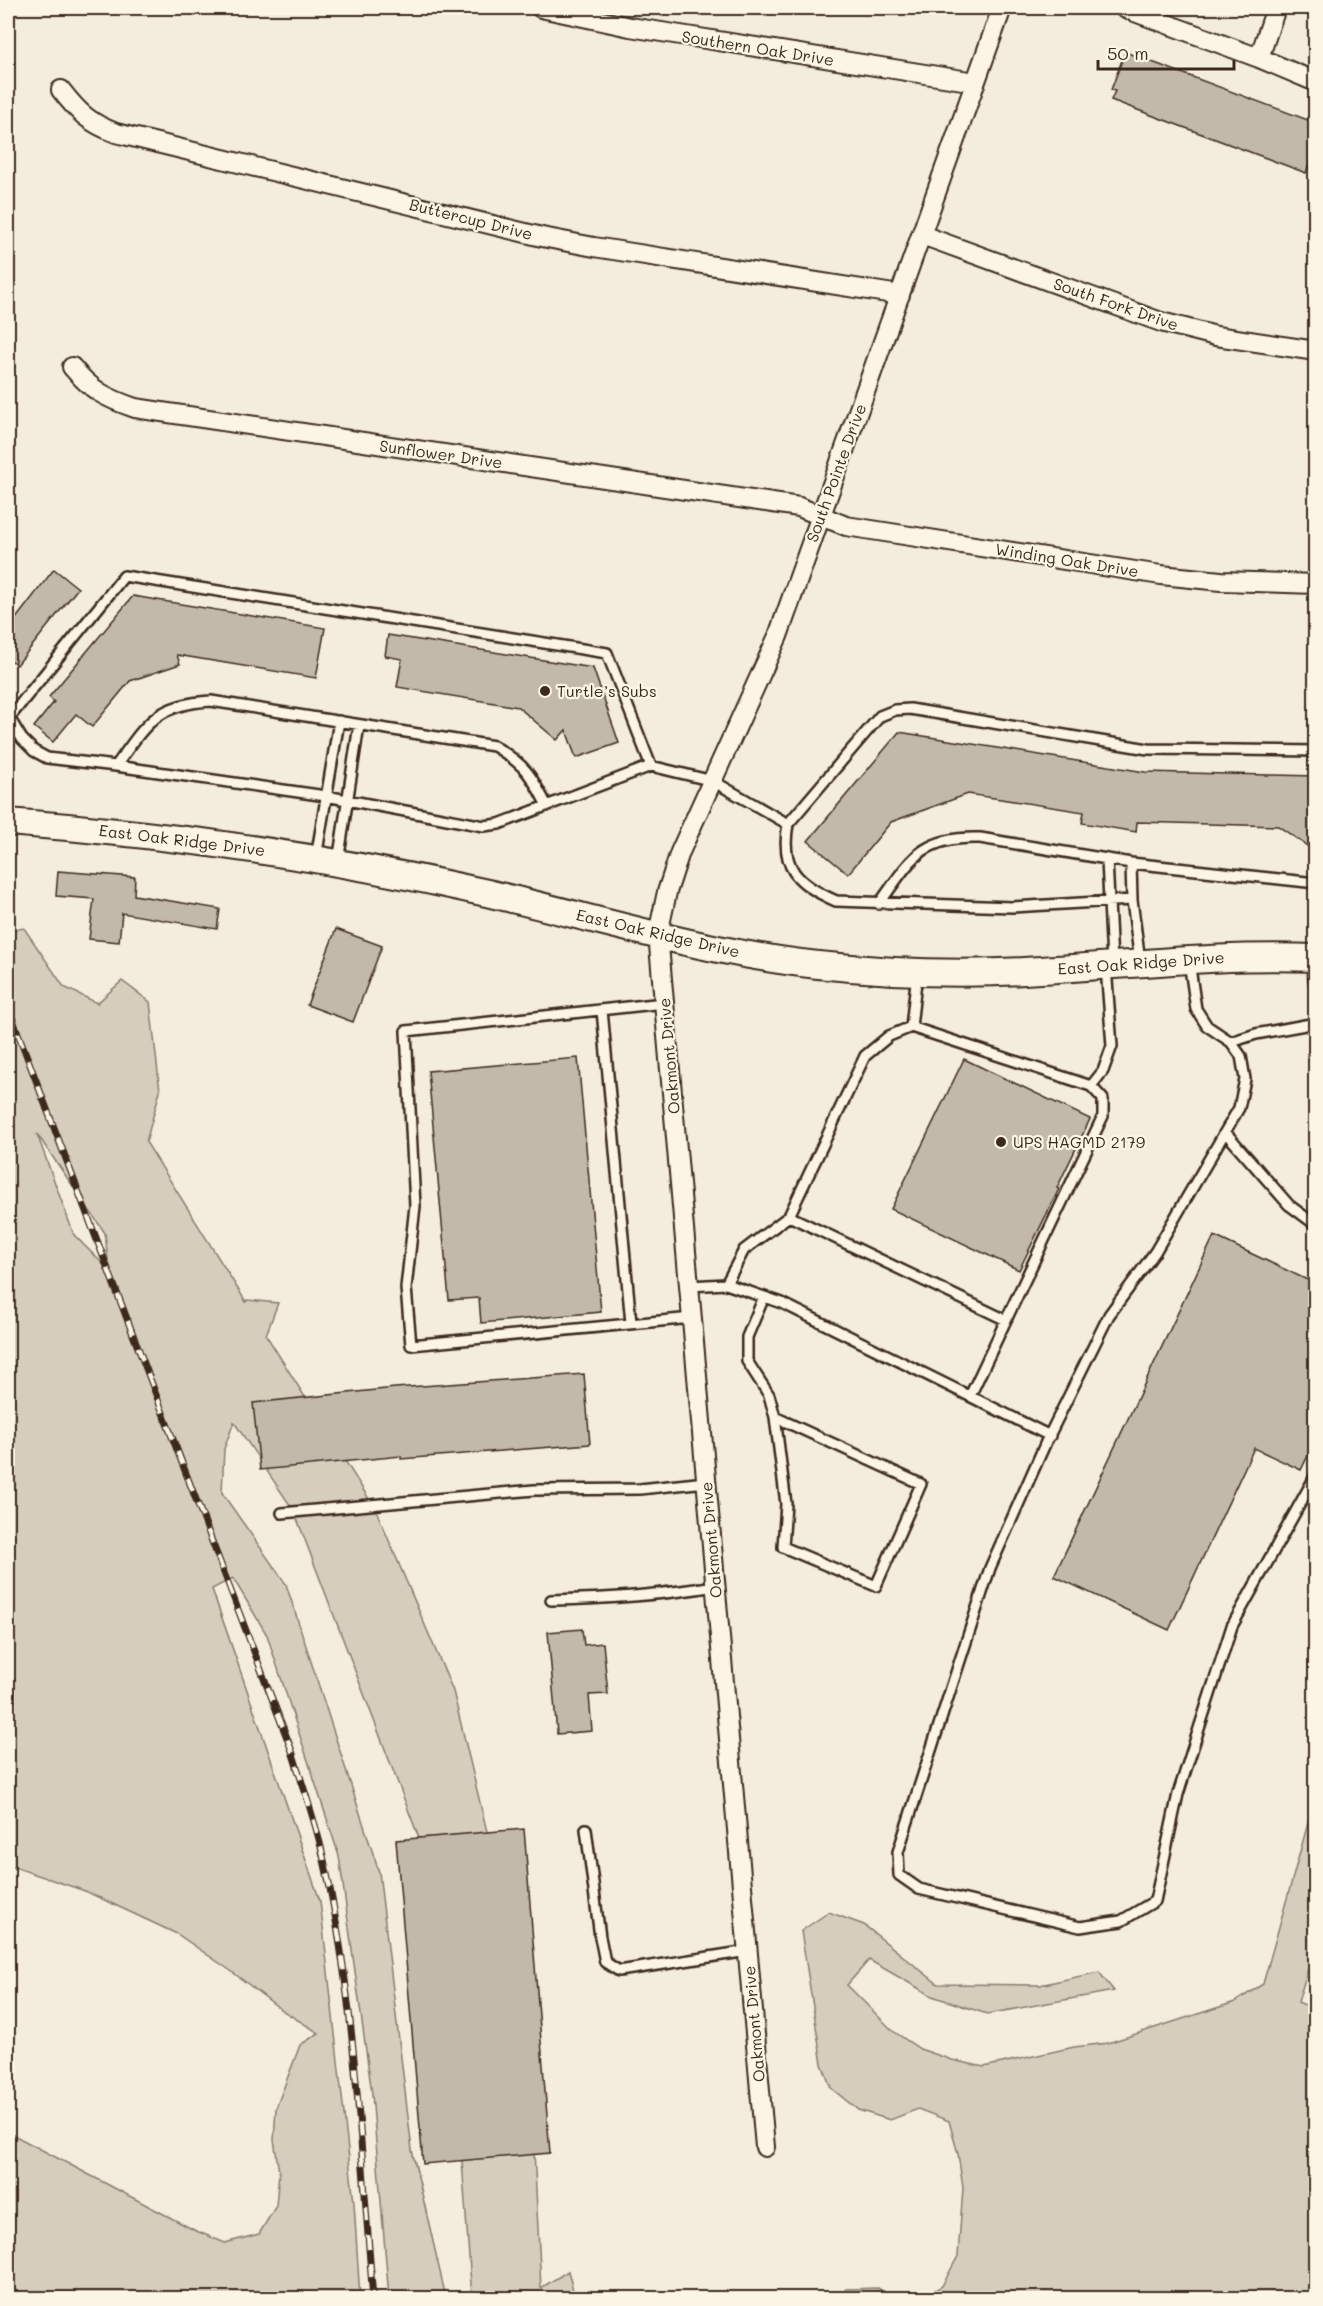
<svg xmlns="http://www.w3.org/2000/svg" width="1323" height="2306" viewBox="0 0 1323 2306" font-family="Mali,sans-serif">
<rect width="100%" height="100%" fill="#f4eddd"/>
<filter id="ink" filterUnits="userSpaceOnUse"><feTurbulence type="fractalNoise" baseFrequency=".0167" numOctaves="2"/><feDisplacementMap in="SourceGraphic" scale="12" xChannelSelector="R" yChannelSelector="G"/><feConvolveMatrix kernelMatrix="1 2 1 2 8 2 1 2 1" color-interpolation-filters="sRGB"/></filter>
<g filter="url(#ink)">
<path fill="#d6cdbd" stroke="#887c6e" stroke-width="1.5" fill-rule="evenodd" d="M8 920 14 930 24 928 64 987 97 1003 122 981 150 1002 160 1091 146 1142 246 1302 247 1300 278 1303 266 1335 376 1510 453 1691 526 1993 541 2288 568 2271 575 2298H472L443 1901 294 1511 234 1422 224 1449 222 1493 286 1584 379 1872 412 2150 446 2298H389L372 2094 339 1856 267 1635 233 1578 212 1589 320 1901 354 2203 360 2298H8V2132L194 2230 225 2243 259 2234 276 2206 279 2172 274 2140 276 2108 300 2045 319 2033 283 2011 231 1971 177 1934 85 1891 8 1865ZM37 1134 105 1233 109 1270 74 1235Z
M1315 1798V1946L1298 2002 1315 2009V2298H921L942 2286 958 2256 963 2188 958 2154 949 2121 918 2109 890 2120 858 2110 831 2088 822 2064 801 1931 829 1912 864 1925 938 1984 1040 1985 1099 1972 1114 1991 987 2014 932 1996 869 1960 847 1985 893 2031 920 2049 952 2060 984 2067 1074 2047 1108 2043 1235 2002 1263 1984Z
M878 2288 894 2298H839L846 2289Z"/>
<path fill="#c3b9aa" stroke="#3b2a1e" stroke-width="1.5" d="M1125 52 1316 123V145L1306 173 1111 100 1115 91 1111 90Z
M54 569 78 588 17 665 8 658V629Z
M133 596 325 628 316 678 177 655 180 664 130 681 92 727 76 714 53 742 34 727 54 702 49 697Z
M388 635 593 668 619 743 576 758 566 730 557 740 518 707 397 687 402 659 385 656Z
M899 732 1145 772 1316 776V852L1278 826 1137 822 1136 832 1082 823 1084 812 968 794 891 822 848 874 808 841Z
M58 871 135 877 134 895 220 909 217 929 122 913 119 942 89 939 94 899 56 896Z
M336 929 382 946 353 1022 307 1005Z
M578 1058 601 1312 481 1323 479 1298 449 1300 428 1071Z
M964 1059 1090 1119 1057 1188 1059 1189 1019 1270 891 1209Z
M1214 1236 1316 1284V1439L1301 1470 1254 1448 1169 1630 1054 1576Z
M584 1374 590 1444 401 1459V1456L260 1470 253 1403 395 1388Z
M582 1629 584 1645 603 1643 608 1694 589 1695 592 1731 557 1734 548 1632Z
M524 1829 550 2153 423 2164 396 1840Z"/>
<g fill="none" stroke-linecap="round" stroke-linejoin="round">
<defs>
<path id="service" d="M8 716 22 739 34 751 47 758 116 766 326 796 484 826 499 824 651 766 713 781 788 824C780 868 797 884 836 901L1012 907 1132 900
M9 718 124 576 607 653 651 766
M116 766C146 724 156 704 211 701L494 746C525 765 531 774 547 806
M788 824 880 716 895 710 910 709 1148 749 1316 751
M316 858 339 721
M1107 860 1112 962
M338 862 359 725
M1131 863 1132 900 1140 962
M879 904C911 860 920 836 980 838L1131 863 1316 883
M1311 960 1316 991
M1189 961 1196 1009 1207 1026 1231 1042 1241 1056 1245 1079 1239 1108 1155 1252 1109 1315 1046 1442 990 1568 898 1852 899 1875 919 1889 1080 1927 1121 1921 1155 1901 1178 1794 1232 1626 1316 1475
M664 1003 406 1031 415 1206 406 1288 411 1345 692 1318
M602 1010 631 1323
M911 1027 917 973
M1231 1042 1256 1034 1316 1023
M1226 1133 1289 1205 1316 1225
M789 1216 1006 1320 1103 1116V1099L1091 1086
M726 1284 782 1303 1050 1436
M689 1286 726 1284 744 1250 789 1216 865 1056 889 1036 911 1027 1091 1086 1103 1071 1112 1046 1106 967
M764 1297 747 1337V1361L769 1395 775 1417 786 1504 783 1547 876 1586 921 1484 775 1417
M970 1396 1006 1320
M282 1513 534 1490 640 1489 706 1482
M551 1600C607 1599 661 1595 715 1586
M586 1829 600 1937 605 1962 619 1971 748 1951"/>
<path id="minor" d="M541 8 630 27 975 82
M1124 8 1259 58 1316 82
M1259 58 1276 8
M61 90C78 112 89 123 116 133L542 237 594 247 900 295
M922 235 1161 322 1216 336 1316 351
M72 367C92 391 106 398 135 408L799 507 846 526 1161 575 1221 581 1316 584
M765 2147 658 934 667 892 680 852 778 636 1002 8"/>
<path id="secondary" d="M8 822C169 834 329 857 487 893 596 918 706 953 818 965 886 972 955 975 1024 971 1122 966 1217 954 1316 958"/>
</defs>
<use href="#service" stroke="#3b2a1e" stroke-width="14"/>
<use href="#minor" stroke="#3b2a1e" stroke-width="22"/>
<use href="#secondary" stroke="#3b2a1e" stroke-width="30"/>
<use href="#service" stroke="#fcf5e5" stroke-width="9"/>
<use href="#minor" stroke="#fcf5e5" stroke-width="18"/>
<use href="#secondary" stroke="#fcf5e5" stroke-width="26"/>
<defs>
<path id="rail" d="M8 1007 292 1751C302 1783 313 1815 321 1847 356 1994 360 2148 373 2298"/>
</defs>
<use href="#rail" stroke="#3b2a1e" stroke-width="7"/>
<use href="#rail" stroke="#fcf5e5" stroke-width="4.5" stroke-dasharray="14" stroke-linecap="butt"/>
</g>
</g>
<g fill="#3b2a1e" stroke="#fcf5e5" stroke-width="2">
<circle cx="545" cy="691" r="6"/>
<circle cx="1001" cy="1142" r="6"/>
</g>
<g text-anchor="middle" stroke-width="4.5" stroke-linejoin="round" paint-order="stroke">
<g font-size="16" fill="#3b2a1e" stroke="#fcf5e5">
<text transform="translate(758 48) rotate(9)" y="6">Southern Oak Drive</text>
<text transform="translate(471 219) rotate(14)" y="6">Buttercup Drive</text>
<text transform="translate(1116 304) rotate(19)" y="6">South Fork Drive</text>
<text transform="translate(441 454) rotate(8)" y="6">Sunflower Drive</text>
<text transform="translate(836 473) rotate(-70)" y="6">South Pointe Drive</text>
<text transform="translate(1067 560) rotate(9)" y="6">Winding Oak Drive</text>
<text transform="translate(182 840) rotate(7)" y="6">East Oak Ridge Drive</text>
<text transform="translate(658 933) rotate(13)" y="6">East Oak Ridge Drive</text>
<text transform="translate(1141 963) rotate(-4)" y="6">East Oak Ridge Drive</text>
<text transform="translate(669 1056) rotate(-95)" y="6">Oakmont Drive</text>
<text transform="translate(711 1540) rotate(-95)" y="6">Oakmont Drive</text>
<text transform="translate(754 2024) rotate(-95)" y="6">Oakmont Drive</text>
</g>
<g font-size="16" fill="#3b2a1e" stroke="#fcf5e5" text-anchor="start">
<text x="557" y="697">Turtle’s Subs</text>
<text x="1013" y="1148">UPS HAGMD 2179</text>
</g>
</g>
<rect width="1323" height="2306" fill="none" stroke="#fcf5e5" stroke-width="30"/>
<rect x="15" y="15" width="1293" height="2276" fill="none" stroke="#3b2a1e" stroke-width="2" filter="url(#ink)"/>
<path d="M1098 60v9h136v-9" fill="none" stroke="#3b2a1e" stroke-width="3"/>
<text x="1107" y="60" font-size="18" fill="#3b2a1e" stroke="#fcf5e5" stroke-width="4.5" paint-order="stroke">50 m</text>
</svg>
